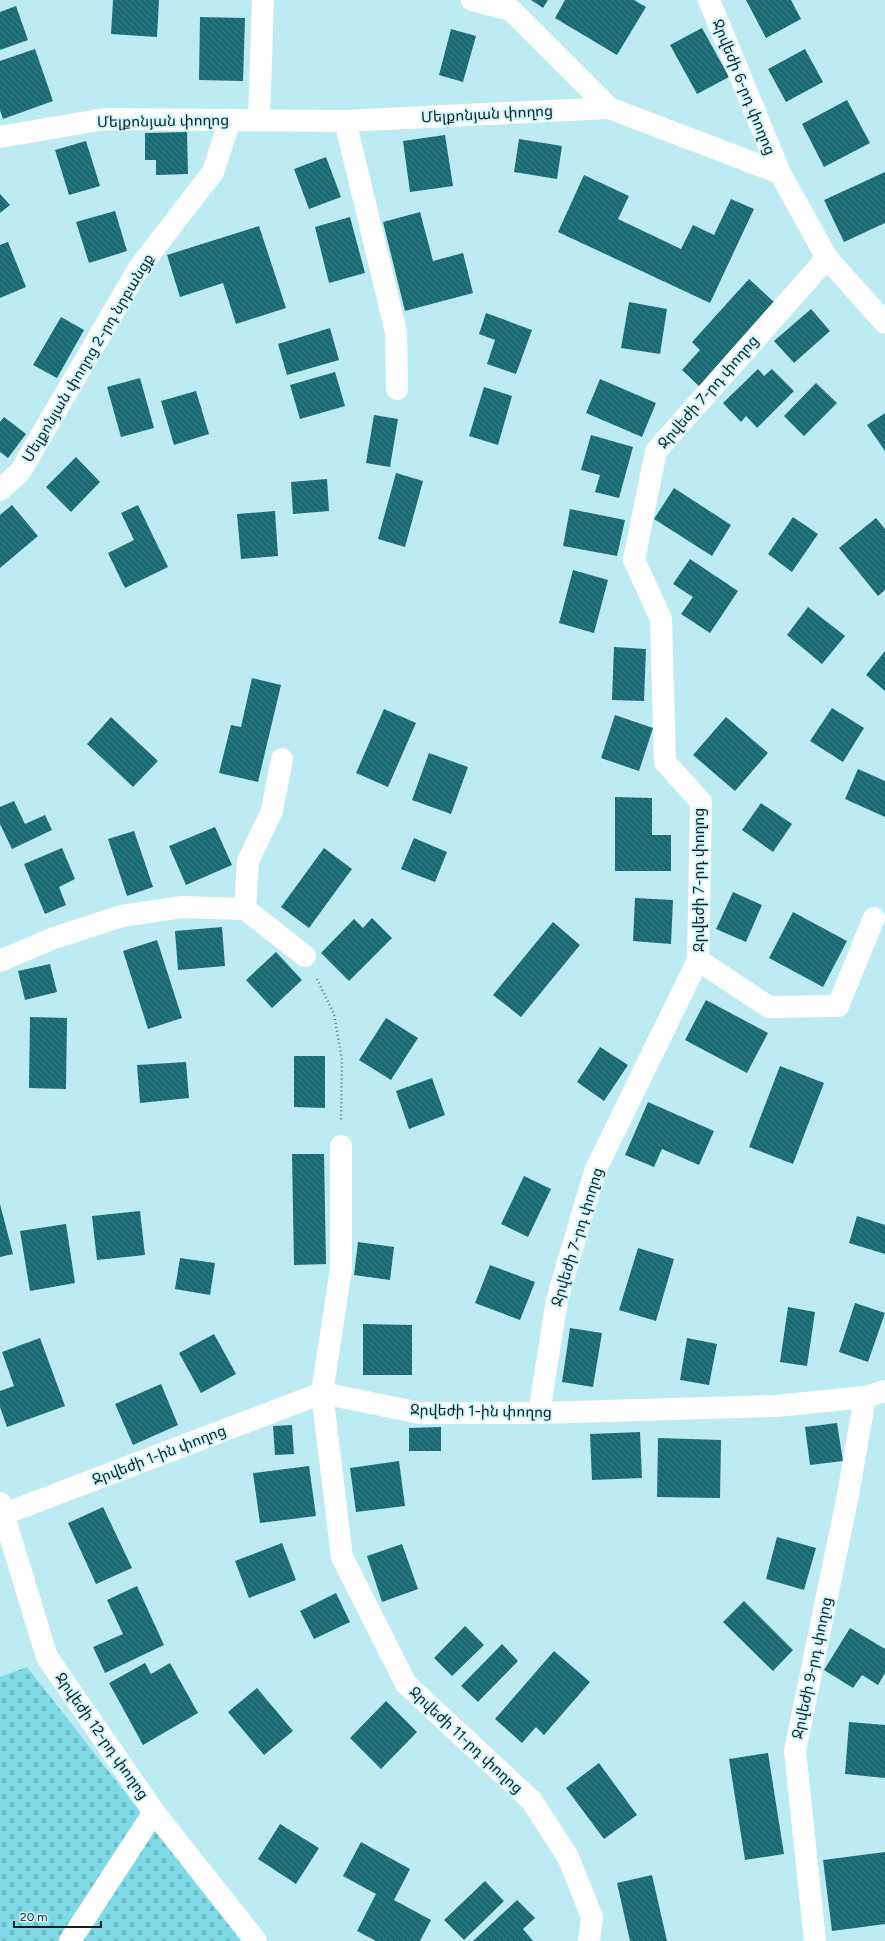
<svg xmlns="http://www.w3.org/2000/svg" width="885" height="1941" viewBox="0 0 885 1941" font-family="Figtree,'Noto Sans Armenian',sans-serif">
<defs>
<pattern id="cemetery-stones" width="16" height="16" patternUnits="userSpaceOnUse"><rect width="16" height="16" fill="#7fd9e6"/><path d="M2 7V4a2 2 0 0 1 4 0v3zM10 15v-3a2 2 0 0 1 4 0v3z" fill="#6dbac5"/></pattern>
<pattern id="building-back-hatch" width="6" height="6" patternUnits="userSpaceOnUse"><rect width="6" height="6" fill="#196a73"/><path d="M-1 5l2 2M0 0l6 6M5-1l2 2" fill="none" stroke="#407f86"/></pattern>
</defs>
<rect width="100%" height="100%" fill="#bdebf2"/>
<path fill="url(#cemetery-stones)" d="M27 1667 241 1941H0V1677Z"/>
<path fill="url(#building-back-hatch)" d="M113 0H159L157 37 111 34Z
M531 0H548L543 8Z
M565 0H634L646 7 617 55 555 18Z
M746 0H791L801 19 766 38Z
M16 6 28 40 0 50V12Z
M200 17 245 18 243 81 199 80Z
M702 28 729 77 697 94 670 45Z
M451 29 476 36 463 82 439 75Z
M35 49 53 101 3 119 0 110V61Z
M805 49 823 82 786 102 768 69Z
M847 100 870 143 824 167 802 124Z
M187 132 188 174 156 175V160H145V133Z
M445 135 453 186 410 192 403 141Z
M519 139 562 146 557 179 514 172Z
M86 141 100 186 69 195 55 150Z
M326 157 341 197 309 209 294 169Z
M885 172V223L844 242 824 200Z
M584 175 629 196 618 219 681 249 693 225 714 235 731 199 754 209 710 303 558 232Z
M0 194 10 205 0 213Z
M115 211 127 251 89 263 76 222Z
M420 212 433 261 463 253 473 293 405 311 383 222Z
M350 217 365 273 329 283 315 227Z
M259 226 286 308 236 324 223 283 180 297 167 255Z
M8 242 26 287 0 298V245Z
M749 279 775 303 700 387 682 370 700 350 692 342Z
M629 302 667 309 660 354 621 348Z
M811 309 830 331 794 363 774 341Z
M486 313 532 330 516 374 487 364 495 340 479 334Z
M61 317 84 330 57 378 33 365Z
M330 328 339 360 287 375 278 344Z
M758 369 764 376 772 369 794 391 757 428 746 416 741 422 723 403Z
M335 372 345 406 300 419 290 385Z
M140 378 154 428 121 437 107 387Z
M600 379 656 403 642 437 586 413Z
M816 383 837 403 804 436 784 416Z
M484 387 512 396 498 445 469 436Z
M196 391 209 434 174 445 161 401Z
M885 413V451L867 425Z
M374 415 398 419 390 467 366 463Z
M4 417 26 434 8 458 0 452V422Z
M591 435 633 447 619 498 595 492 600 475 581 470Z
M76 457 100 482 71 512 46 487Z
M396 473 423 481 405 547 378 539Z
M327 479 329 511 293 514 291 482Z
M674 488 731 525 712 556 654 519Z
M12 505 38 536 0 568V515Z
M138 505 168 567 125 588 108 553 134 540 121 513Z
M570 509 625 520 617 556 563 546Z
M275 511 278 556 241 559 237 514Z
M793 517 818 534 792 572 768 554Z
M876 518 885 529V590L878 596 839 548Z
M690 559 738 591 710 633 681 614 693 597 673 584Z
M573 570 608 580 594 633 559 623Z
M808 607 845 636 822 664 787 635Z
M614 647 646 649 644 701 612 700Z
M885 651V691L866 675Z
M252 678 281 685 258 782 219 773 231 725 241 727Z
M832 708 864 728 843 762 810 741Z
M384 709 416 723 388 787 356 773Z
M615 715 653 728 639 771 601 758Z
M111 717 158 761 133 787 87 744Z
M726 717 768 753 735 791 693 755Z
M429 753 468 767 451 814 412 800Z
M858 769 885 781V817L845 799Z
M615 797 652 798V835H671V871H615Z
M14 801 25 824 45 815 52 830 12 849 0 824V807Z
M761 803 792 824 773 852 742 830Z
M215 827 232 865 186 885 169 846Z
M134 831 153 887 127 896 108 839Z
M414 838 447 852 435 882 401 869Z
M62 848 75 879 59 887 66 905 45 914 24 864Z
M324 848 352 869 309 928 281 907Z
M733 892 762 905 746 942 716 929Z
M635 898 673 900 671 944 633 941Z
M793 912 847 941 823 987 769 958Z
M372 918 392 938 349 981 321 953 354 919 363 928Z
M553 922 580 945 521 1017 493 995Z
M222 927 225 966 178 970 175 931Z
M157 940 182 1018 148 1029 123 951Z
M276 952 302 980 272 1008 246 980Z
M50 964 57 992 25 1000 18 971Z
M706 1000 768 1033 747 1073 685 1040Z
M30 1017 67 1018 66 1089 29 1088Z
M386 1018 418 1038 391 1080 359 1060Z
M600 1047 628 1065 604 1101 577 1082Z
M294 1056H325V1108L294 1107Z
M186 1062 189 1098 140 1103 137 1065Z
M780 1066 824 1083 793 1164 749 1147Z
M432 1078 445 1115 409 1129 396 1091Z
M648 1102 714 1131 699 1165 662 1149 654 1167 625 1155Z
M292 1154H324L326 1264 294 1265Z
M524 1176 551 1189 528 1237 501 1224Z
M0 1204 13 1254 0 1257Z
M140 1211 145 1255 97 1260 92 1216Z
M857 1216 885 1225V1254L849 1243Z
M66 1224 75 1283 30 1291 20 1231Z
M358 1242 394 1247 390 1280 354 1275Z
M638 1248 674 1259 656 1321 619 1310Z
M180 1258 215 1263 210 1295 175 1289Z
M490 1265 535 1282 520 1320 475 1303Z
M855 1303 885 1313 868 1362 839 1352Z
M788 1307 815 1312 807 1366 780 1362Z
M363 1324 412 1325V1375H363Z
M570 1328 602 1333 593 1387 562 1382Z
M214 1334 236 1374 201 1393 179 1353Z
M40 1338 65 1406 7 1427 0 1407V1391L14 1386 2 1352Z
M687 1338 717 1344 709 1385 680 1380Z
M161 1384 178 1425 133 1445 115 1404Z
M837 1423 843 1461 810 1465 805 1427Z
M292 1425 294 1454 275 1455 273 1426Z
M441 1427V1451H409V1428Z
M640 1432 642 1478 592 1480 590 1434Z
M658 1438 721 1440 720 1498 657 1497Z
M399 1461 405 1506 356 1512 350 1468Z
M309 1466 316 1516 260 1523 253 1473Z
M103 1507 132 1568 96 1584 68 1523Z
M777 1537 816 1548 804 1590 766 1579Z
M282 1543 296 1580 249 1598 235 1561Z
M402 1544 418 1589 382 1602 367 1556Z
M137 1586 164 1645 105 1673 93 1647 123 1634 107 1600Z
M336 1593 350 1622 314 1639 300 1611Z
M744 1601 793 1650 773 1671 723 1622Z
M465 1626 484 1645 452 1676 434 1658Z
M850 1628 885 1649V1673L878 1685 862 1675 853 1688 824 1670Z
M502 1644 518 1661 478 1702 461 1686Z
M554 1651 590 1682 544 1735 536 1727 522 1743 495 1719Z
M145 1663 151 1674 170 1663 198 1713 143 1745 109 1683Z
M257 1688 293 1731 264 1755 228 1712Z
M386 1701 417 1732 381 1769 350 1738Z
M849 1722 885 1725V1778L845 1774Z
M768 1753 784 1854 745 1860 729 1759Z
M599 1763 637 1815 604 1839 566 1788Z
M280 1824 319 1848 296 1884 258 1859Z
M361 1842 410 1869 394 1900 431 1920 420 1941H376L357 1931 376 1894 343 1876Z
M885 1852V1924L832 1931 823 1860Z
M652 1875 667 1941H630L617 1883Z
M485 1881 504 1901 464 1940 444 1920Z
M517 1900 535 1918 523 1929 533 1941H473Z"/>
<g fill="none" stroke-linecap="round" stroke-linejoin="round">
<path stroke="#607f84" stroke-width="2.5" stroke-dasharray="1 3" stroke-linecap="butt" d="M317 979 334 1014 342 1060 341 1120"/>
<path stroke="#fff" stroke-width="22" d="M472 0 511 10 609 108
M709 0 780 173 827 258 885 323
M259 120 263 0
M345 121 396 332 397 389
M0 137 105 119 345 121 609 108 780 173
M0 490 20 472 139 268 213 172 230 120
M245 909 248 861 272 811 282 759
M698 960 769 1007 838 1006 874 918
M0 961 54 938 122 916 182 907 245 909 305 956
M341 1146V1269L322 1393 342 1557 406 1684 532 1801 568 1857 592 1917 589 1941
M539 1413 557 1300 595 1171 698 960 701 802 665 762 661 619 634 560 656 451 827 258
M0 1503 47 1657 154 1812 256 1941
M4 1514 322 1393 420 1413H539L776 1406 865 1397 885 1391
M70 1941 154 1812
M815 1941 795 1751 848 1495 865 1397"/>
</g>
<g text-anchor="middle" stroke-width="4" stroke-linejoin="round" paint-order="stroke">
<g font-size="15" fill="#102225" stroke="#d2f7fc">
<text transform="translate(744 87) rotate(68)" y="5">Ջրվեժի 6-րդ փողոց</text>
<text transform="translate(487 114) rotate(-3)" y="5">Մելքոնյան փողոց</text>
<text transform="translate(163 121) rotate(-1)" y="5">Մելքոնյան փողոց</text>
<text transform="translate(88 358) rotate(-59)" y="5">Մելքոնյան փողոց 2-րդ նրբանցք</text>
<text transform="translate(708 392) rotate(-49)" y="5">Ջրվեժի 7-րդ փողոց</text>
<text transform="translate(699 880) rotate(-90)" y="5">Ջրվեժի 7-րդ փողոց</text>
<text transform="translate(577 1237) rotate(-73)" y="5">Ջրվեժի 7-րդ փողոց</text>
<text transform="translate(481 1411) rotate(1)" y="5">Ջրվեժի 1-ին փողոց</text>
<text transform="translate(159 1455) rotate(-21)" y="5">Ջրվեժի 1-ին փողոց</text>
<text transform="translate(812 1668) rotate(-78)" y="5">Ջրվեժի 9-րդ փողոց</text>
<text transform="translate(102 1736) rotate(55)" y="5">Ջրվեժի 12-րդ փողոց</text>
<text transform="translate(466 1740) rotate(43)" y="5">Ջրվեժի 11-րդ փողոց</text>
</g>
</g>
<path d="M14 1921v6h87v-6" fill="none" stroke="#102225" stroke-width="2"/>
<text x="20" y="1921" font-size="12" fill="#102225" stroke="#d2f7fc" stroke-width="3" paint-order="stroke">20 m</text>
</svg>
